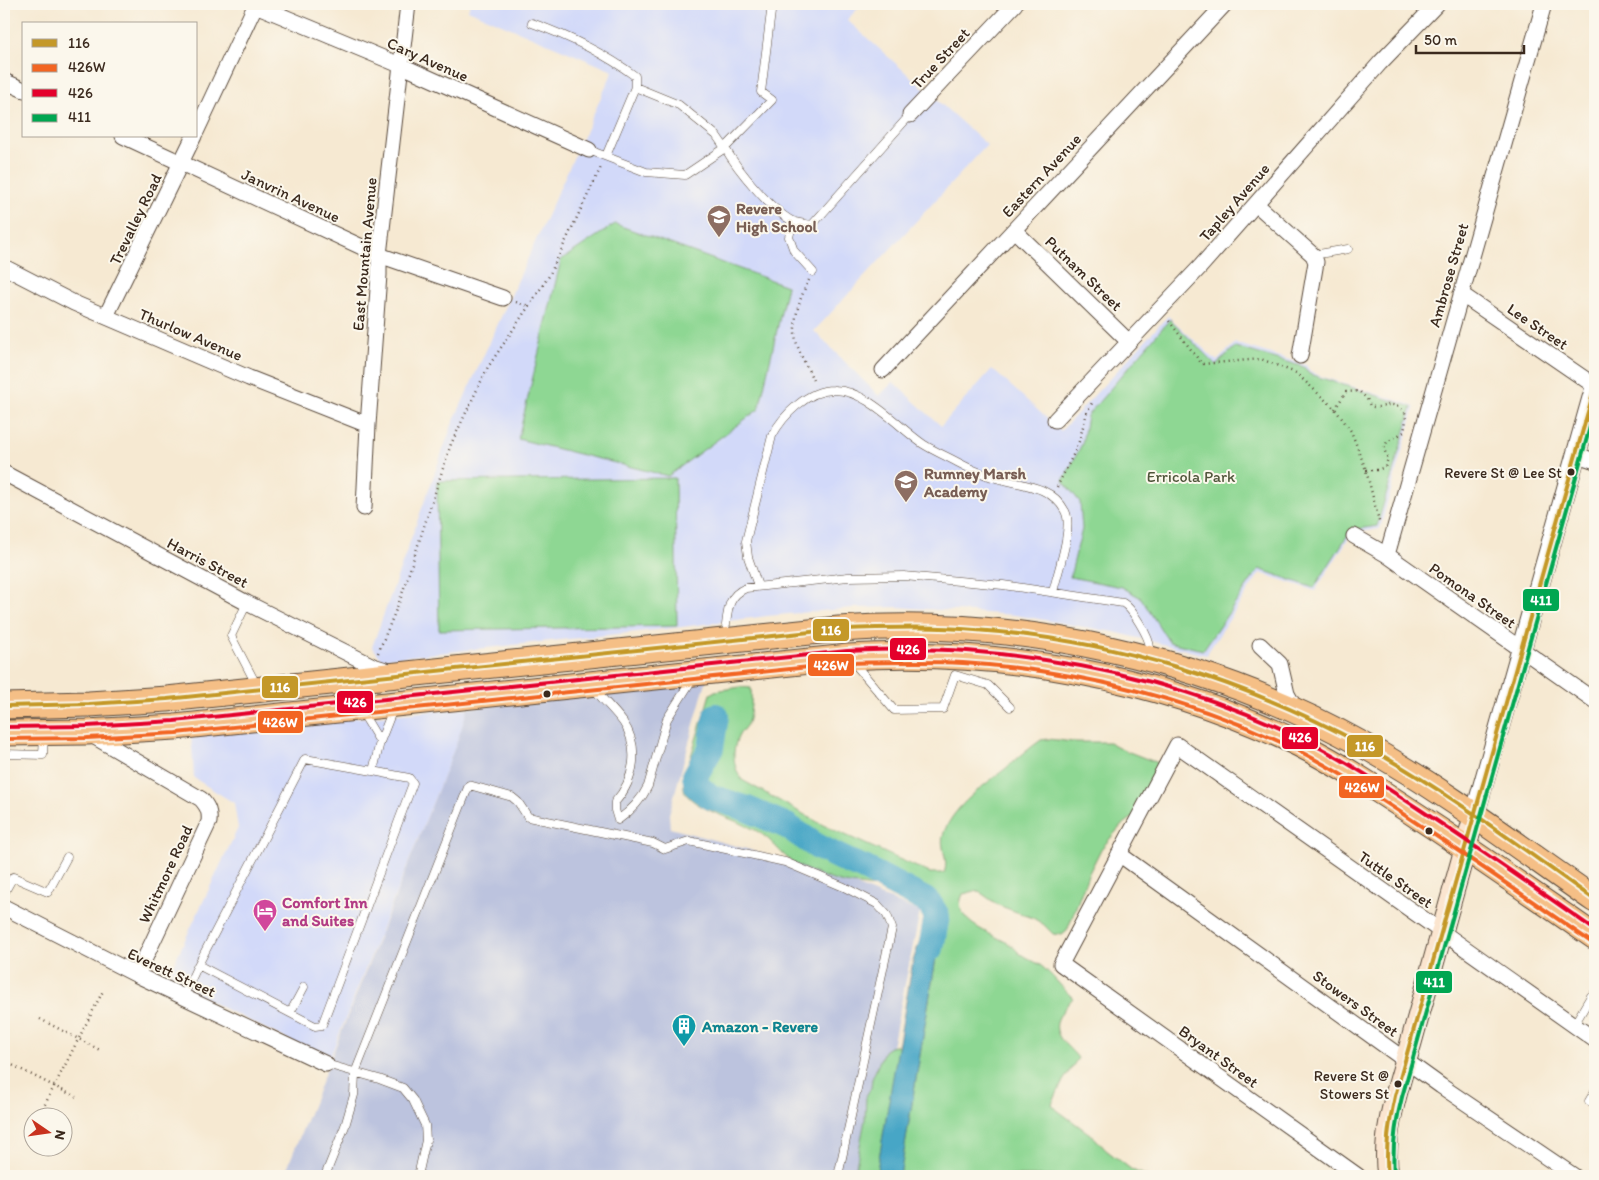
<svg xmlns="http://www.w3.org/2000/svg" width="1599" height="1180" viewBox="0 0 1599 1180" font-family="Itim,sans-serif">
<rect width="100%" height="100%" fill="#fbf7ec"/>
<filter id="ink" filterUnits="userSpaceOnUse"><feTurbulence type="fractalNoise" baseFrequency=".02" numOctaves="2"/><feDisplacementMap in="SourceGraphic" scale="10" xChannelSelector="R" yChannelSelector="G"/><feConvolveMatrix kernelMatrix="1 2 1 2 8 2 1 2 1" color-interpolation-filters="sRGB"/></filter>
<filter id="wash" filterUnits="userSpaceOnUse"><feTurbulence type="fractalNoise" baseFrequency=".0096" numOctaves="4" result="noise"/><feDisplacementMap in="SourceGraphic" scale="20" xChannelSelector="R" yChannelSelector="G"/><feGaussianBlur stdDeviation="1.12" result="paint"/><feColorMatrix in="noise" values="0 0 0 0 0 0 0 0 0 0 0 0 0 0 0 0 0 1.4 0 .05"/><feComposite in="paint" operator="in"/></filter>
<g filter="url(#wash)">
<rect width="100%" height="100%" fill="#f6e9d2"/>
<path fill="#d2d9f9" d="M470 4H862L847 20 987 145 814 331 879 396 893 382 941 426 992 369 1061 431 1168 316 1217 361 1235 343 1306 365 1310 371 1320 376 1415 406 1380 529 1352 533 1315 591 1260 573 1206 655 1114 632 1015 615 898 607 852 608 767 616 674 628 382 659 372 647 452 425 613 71 468 10Z
M468 708 457 742 329 1060 166 980 238 828 234 803 194 778 191 733Z"/>
<path fill="#bcc3de" d="M707 678 669 814 670 828 812 867 920 912 865 1176H284L457 742 468 708Z"/>
<path fill="#8ed793" stroke="#648058" d="M615 224 787 286 759 409 668 476 518 439 561 260Z
M1170 319 1216 365 1235 347 1304 367 1309 374 1412 407 1377 526 1351 530 1314 588 1259 569 1203 650 1169 642 1141 598 1122 587 1070 577 1082 529 1080 502 1063 481 1082 444 1087 416Z
M675 478 677 626 439 630 437 481Z
M740 687 751 688C752 697 751 710 749 719 748 725 744 728 741 732 731 747 732 766 742 780L823 825 930 873H944C950 859 938 846 944 832 955 805 983 786 1005 769 1017 759 1028 749 1041 740L1049 739 1073 742H1109L1124 750 1160 764 1140 812 1121 826 1101 849 1088 875 1067 931 1062 935 1053 934 1043 924 1033 918 998 905 981 893 975 891 963 894C949 922 994 934 1011 945 1015 948 1018 953 1022 955 1028 959 1034 961 1040 965 1052 974 1061 987 1073 998 1058 1015 1048 1028 1067 1046 1071 1050 1074 1053 1078 1058L1063 1081 1052 1104 1057 1110 1094 1137 1106 1150 1132 1170 1147 1176H900L936 958C941 950 945 944 942 934L947 925 942 916 938 914 924 916C912 881 861 890 833 880 821 876 801 868 791 861 780 853 772 840 760 833 741 820 700 812 686 794 683 789 684 785 684 779L710 694 715 691Z
M899 1045 876 1176H854L865 1120 866 1096 871 1088 872 1079 884 1051 890 1047Z"/>
<path fill="#47a6c6" stroke="#416872" d="M938 914 942 916 947 925 942 934C944 944 941 950 936 958L900 1176H876L913 961 922 934 924 916Z"/>
<g fill="none" stroke-linecap="round" stroke-linejoin="round">
<path stroke="#47a6c6" stroke-width="26" d="M716 716 711 748 695 776 697 786 700 789 711 797 745 808 787 826 818 847 849 862 864 868 925 900 931 906 937 916 931 948"/>
</g>
</g>
<g filter="url(#ink)">
<g fill="none" stroke-linecap="round" stroke-linejoin="round">
<defs>
<path id="service" d="M772 4 761 92 772 100 725 148C738 170 769 208 792 221 797 223 806 224 812 225L910 115
M532 23C568 36 604 53 635 76V87
M589 150 646 172 685 175 725 148 716 135 679 105 635 87 606 156
M793 221 789 237 794 251 813 272
M1313 255 1348 249
M758 586 748 557 746 541 772 436C783 415 808 390 833 390 866 389 898 427 923 444 934 451 946 456 957 462 968 468 980 473 992 477 1018 485 1051 484 1065 511 1074 527 1057 574 1053 592
M247 603 231 636 257 686
M726 625C728 608 729 595 746 588L848 577 904 576 1003 585 1123 603C1132 608 1150 638 1150 648 1150 651 1150 653 1150 656
M853 662 894 710 943 709 955 675 988 685 1010 707
M594 689C603 700 614 710 623 722 640 747 635 780 615 802V810L618 820C631 811 641 801 648 786L667 719 693 678
M362 712 380 742
M4 754 43 755 44 735
M373 771 409 778 413 783 322 1025 315 1026 198 965 305 759 373 771 380 742 393 709
M4 893 13 877 48 892 67 857
M183 997 198 965
M290 1013 304 987
M1574 1025 1591 996 1595 993
M326 1064 379 1079 403 1088 413 1100 425 1125 426 1140 418 1176
M1589 1101 1595 1091
M325 1176 345 1126 354 1095 355 1073 469 785 512 797 518 802 528 817 653 843 665 849 689 841 785 862 844 887 877 904 887 915 892 928 838 1176"/>
<path id="minor" d="M253 4 407 68 589 150
M4 81 24 90
M910 115 1015 4
M196 132 256 4
M123 136 379 255 503 298
M1256 204 1313 255 1316 262 1300 356
M1014 230 1129 342
M4 267 74 303 249 378 368 425
M1461 294 1595 386
M106 316 194 136
M883 370 1225 4
M1055 420 1200 267 1380 63 1437 4
M1577 455 1595 461
M4 473 247 603 373 666 389 671
M364 508 368 425 379 275V255L408 4
M1354 536 1387 555 1595 701
M1387 555 1544 4
M1260 645 1280 664 1287 694 1296 710
M88 733 201 799C208 807 210 812 209 822L137 975
M1119 854 1441 1086 1574 1176
M4 907 137 975 326 1064
M1358 1176 1061 964 1177 745 1595 1040"/>
<path id="tertiary" d="M1474 817 1595 387"/>
<path id="secondary" d="M1388 1176C1381 1131 1400 1083 1412 1039 1432 965 1454 891 1474 817"/>
<path id="trunk" d="M4 706 89 704 167 699 839 629C1022 617 1204 656 1365 746 1445 791 1520 848 1595 900
M4 733 87 732 175 727 848 657C1003 648 1159 676 1299 744 1348 769 1393 800 1439 830 1491 865 1543 901 1595 937"/>
</defs>
<use href="#service" stroke="#574739" stroke-width="9"/>
<use href="#minor" stroke="#574739" stroke-width="17"/>
<use href="#tertiary" stroke="#574739" stroke-width="21"/>
<use href="#secondary" stroke="#574739" stroke-width="23"/>
<use href="#trunk" stroke="#574739" stroke-width="27"/>
<path stroke="#574739" stroke-width="2.5" stroke-dasharray="1 4" stroke-linecap="butt" d="M809 280C800 297 792 321 796 340 799 355 809 369 814 383
M516 302 529 306
M1169 321 1202 364 1261 359 1296 373 1335 409 1351 431 1366 470 1380 525
M1335 409 1346 392 1359 391 1367 399 1370 406C1386 411 1388 397 1405 412L1406 420 1404 432 1387 442 1384 449 1388 459 1385 467 1377 470H1366
M1057 487 1078 445 1087 412 1092 403
M378 653 400 600 451 444 488 367 549 276 602 165
M40 1019 100 1050
M4 1061 76 1097
M38 1118 104 989
M29 1135 32 1128"/>
<use href="#service" stroke="#fff" stroke-width="8"/>
<use href="#minor" stroke="#fff" stroke-width="15"/>
<use href="#tertiary" stroke="#fff" stroke-width="19"/>
<use href="#secondary" stroke="#fbe5cf" stroke-width="21"/>
<use href="#trunk" stroke="#f5bf86" stroke-width="25"/>
<defs>
<path id="bus-1" d="M4 706 89 704 167 699 839 629C885 628 930 626 975 630 1112 639 1245 681 1365 746 1446 790 1520 847 1595 900
M1388 1176C1385 1148 1389 1123 1395 1096L1595 387"/>
<path id="bus-2" d="M4 739 87 738 176 733 848 663C887 662 925 661 963 663 1077 670 1194 699 1297 750 1337 770 1375 795 1412 820 1473 860 1532 901 1591 942"/>
<path id="bus-3" d="M4 727 87 726 174 721 847 651C887 649 927 648 967 651 1082 660 1198 687 1303 739 1343 759 1381 784 1419 809 1478 848 1537 889 1595 930"/>
<path id="bus-4" d="M1394 1175C1392 1148 1395 1124 1402 1097L1595 409"/>
</defs>
<use href="#bus-1" stroke="#fbf7ec" stroke-width="8"/>
<use href="#bus-2" stroke="#fbf7ec" stroke-width="8"/>
<use href="#bus-3" stroke="#fbf7ec" stroke-width="8"/>
<use href="#bus-4" stroke="#fbf7ec" stroke-width="8"/>
<use href="#bus-1" stroke="#c49828" stroke-width="4"/>
<use href="#bus-2" stroke="#f26522" stroke-width="4"/>
<use href="#bus-3" stroke="#e4002b" stroke-width="4"/>
<use href="#bus-4" stroke="#00a651" stroke-width="4"/>
</g>
</g>
<defs>
<symbol id="school-pin" viewBox="-11 -11 22 30"><path d="M0 17L-7.5 6A9.5 9.5 0 1 1 7.5 6Z" fill="#8d6e63" stroke="#fbf7ec"/><path d="M0-5L7-2L0 1L-7-2ZM-4 1L0 2.5L4 1V4Q0 6-4 4Z" fill="#fff"/></symbol>
<symbol id="hotel-pin" viewBox="-11 -11 22 30"><path d="M0 17L-7.5 6A9.5 9.5 0 1 1 7.5 6Z" fill="#d1479c" stroke="#fbf7ec"/><path d="M-6-4.5h1.5V1H6V5H4.5V3h-9V5H-6ZM-4 0a1.8 1.8 0 1 1 3.6 0ZM.5 0V-2.5h3Q6-2.5 6 0Z" fill="#fff"/></symbol>
<symbol id="building-pin" viewBox="-11 -11 22 30"><path d="M0 17L-7.5 6A9.5 9.5 0 1 1 7.5 6Z" fill="#0f9aa8" stroke="#fbf7ec"/><path d="M-4-6H4V6H1V3H-1V6H-4ZM-2.5-4.3h1.7v1.8h-1.7ZM.8-4.3h1.7v1.8H.8ZM-2.5-1h1.7V.8h-1.7ZM.8-1h1.7V.8H.8Z" fill="#fff"/></symbol>
</defs>
<g fill-rule="evenodd">
<use href="#school-pin" x="705" y="203" width="28" height="38"/>
<use href="#school-pin" x="892" y="468" width="28" height="38"/>
<use href="#hotel-pin" x="251" y="897" width="28" height="38"/>
<use href="#building-pin" x="670" y="1012" width="28" height="38"/>
</g>
<g fill="#3b2a1e" stroke="#fbf7ec" stroke-width="2">
<circle cx="1571" cy="472" r="4.5"/>
<circle cx="547" cy="694" r="4.5"/>
<circle cx="1429" cy="831" r="4.5"/>
<circle cx="1398" cy="1084" r="4.5"/>
</g>
<g text-anchor="middle" stroke-width="4" stroke-linejoin="round" paint-order="stroke">
<g font-size="15" fill="#3b2a1e" stroke="#fbf7ec" text-anchor="end">
<text x="1562" y="478">Revere St @ Lee St</text>
<text x="1389" y="1081">Revere St @<tspan x="1389" dy="18">Stowers St</tspan></text>
</g>
<g font-size="16" fill="#3b2a1e" stroke="#fbf7ec">
<text transform="translate(940 58) rotate(-47)" y="6">True Street</text>
<text transform="translate(428 59) rotate(24)" y="6">Cary Avenue</text>
<text transform="translate(1041 175) rotate(-47)" y="6">Eastern Avenue</text>
<text transform="translate(291 195) rotate(25)" y="6">Janvrin Avenue</text>
<text transform="translate(1234 202) rotate(-49)" y="6">Tapley Avenue</text>
<text transform="translate(135 219) rotate(-64)" y="6">Trevalley Road</text>
<text transform="translate(364 254) rotate(-85)" y="6">East Mountain Avenue</text>
<text transform="translate(1084 273) rotate(44)" y="6">Putnam Street</text>
<text transform="translate(1448 275) rotate(-74)" y="6">Ambrose Street</text>
<text transform="translate(1538 326) rotate(34)" y="6">Lee Street</text>
<text transform="translate(191 334) rotate(23)" y="6">Thurlow Avenue</text>
<text transform="translate(208 562) rotate(28)" y="6">Harris Street</text>
<text transform="translate(1473 595) rotate(35)" y="6">Pomona Street</text>
<text transform="translate(165 874) rotate(-65)" y="6">Whitmore Road</text>
<text transform="translate(1396 879) rotate(35)" y="6">Tuttle Street</text>
<text transform="translate(172 972) rotate(25)" y="6">Everett Street</text>
<text transform="translate(1356 1003) rotate(36)" y="6">Stowers Street</text>
<text transform="translate(1219 1056) rotate(36)" y="6">Bryant Street</text>
</g>
<g font-size="16" font-weight="bold" fill="#785e54" stroke="#fbf7ec" text-anchor="start">
<text x="736" y="214">Revere<tspan x="736" dy="18">High School</tspan></text>
<text x="924" y="479">Rumney Marsh<tspan x="924" dy="18">Academy</tspan></text>
</g>
<g font-size="16" fill="#50553b" stroke="#fbf7ec">
<text x="1191" y="482">Erricola Park</text>
</g>
<g font-size="16" font-weight="bold" fill="#b23c85" stroke="#fbf7ec" text-anchor="start">
<text x="282" y="908">Comfort Inn<tspan x="282" dy="18">and Suites</tspan></text>
</g>
<g font-size="16" font-weight="bold" fill="#0d838f" stroke="#fbf7ec" text-anchor="start">
<text x="702" y="1032">Amazon - Revere</text>
</g>
</g>
<g stroke="#fbf7ec" stroke-width="2">
<rect x="1522" y="588" width="38" height="24" rx="5" fill="#00a651"/>
<rect x="812" y="618" width="38" height="24" rx="5" fill="#c49828"/>
<rect x="889" y="637" width="38" height="24" rx="5" fill="#e4002b"/>
<rect x="807" y="653" width="48" height="24" rx="5" fill="#f26522"/>
<rect x="261" y="675" width="38" height="24" rx="5" fill="#c49828"/>
<rect x="336" y="690" width="38" height="24" rx="5" fill="#e4002b"/>
<rect x="257" y="710" width="47" height="24" rx="5" fill="#f26522"/>
<rect x="1281" y="726" width="38" height="24" rx="5" fill="#e4002b"/>
<rect x="1346" y="734" width="38" height="24" rx="5" fill="#c49828"/>
<rect x="1338" y="775" width="47" height="24" rx="5" fill="#f26522"/>
<rect x="1415" y="970" width="38" height="24" rx="5" fill="#00a651"/>
</g>
<g font-size="14" text-anchor="middle" font-weight="bold" fill="#fff">
<text x="1541" y="605">411</text>
<text x="831" y="635">116</text>
<text x="908" y="654">426</text>
<text x="831" y="670">426W</text>
<text x="280" y="692">116</text>
<text x="355" y="707">426</text>
<text x="280" y="727">426W</text>
<text x="1300" y="742">426</text>
<text x="1365" y="751">116</text>
<text x="1362" y="792">426W</text>
<text x="1434" y="987">411</text>
</g>
<rect width="1599" height="1180" fill="none" stroke="#fbf7ec" stroke-width="20"/>
<rect x="22" y="22" width="175" height="115" fill="#fbf7ec" stroke="#aea59a"/>
<rect x="32" y="39" width="25" height="8" fill="#c49828" stroke="#aea59a"/>
<text x="68" y="48" font-size="15" fill="#3b2a1e">116</text>
<rect x="32" y="64" width="25" height="8" fill="#f26522" stroke="#aea59a"/>
<text x="68" y="72" font-size="15" fill="#3b2a1e">426W</text>
<rect x="32" y="89" width="25" height="8" fill="#e4002b" stroke="#aea59a"/>
<text x="68" y="98" font-size="15" fill="#3b2a1e">426</text>
<rect x="32" y="114" width="25" height="8" fill="#00a651" stroke="#aea59a"/>
<text x="68" y="122" font-size="15" fill="#3b2a1e">411</text>
<g transform="translate(48 1132) rotate(103)"><circle r="24" fill="#fbf7ec" stroke="#aea59a"/>
<path d="M0-4L9 19L0 12L-9 19Z" fill="#c8321e"/>
<text y="-8" font-size="14" font-weight="bold" text-anchor="middle" fill="#3b2a1e">N</text>
</g>
<path d="M1416 45v8h108v-8" fill="none" stroke="#3b2a1e" stroke-width="2.5"/>
<text x="1424" y="45" font-size="15" fill="#3b2a1e" stroke="#fbf7ec" stroke-width="4" paint-order="stroke">50 m</text>
</svg>
